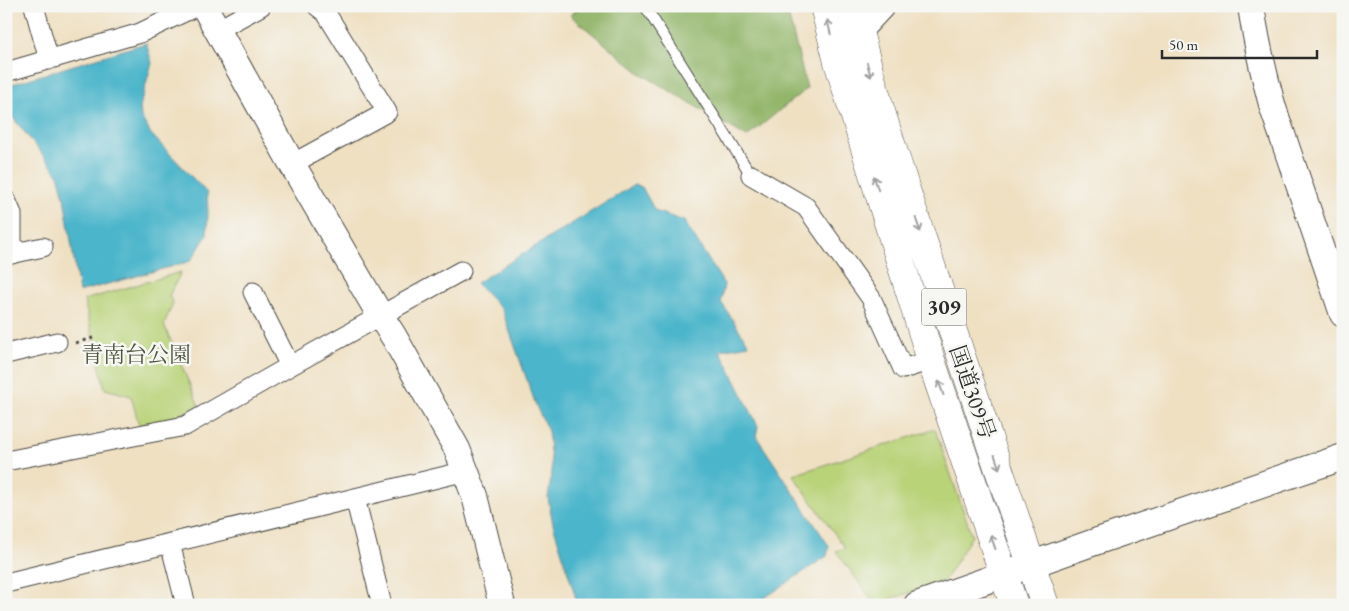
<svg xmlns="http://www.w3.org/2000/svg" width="1349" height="611" viewBox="0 0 1349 611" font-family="'EB Garamond','Noto Serif JP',serif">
<rect width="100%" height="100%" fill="#f6f6f2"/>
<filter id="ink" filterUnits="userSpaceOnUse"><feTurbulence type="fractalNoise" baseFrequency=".02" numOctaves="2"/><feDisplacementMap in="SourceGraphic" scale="10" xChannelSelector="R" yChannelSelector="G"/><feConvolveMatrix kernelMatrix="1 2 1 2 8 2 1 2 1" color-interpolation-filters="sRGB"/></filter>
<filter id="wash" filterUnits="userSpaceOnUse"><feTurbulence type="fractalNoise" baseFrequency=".0096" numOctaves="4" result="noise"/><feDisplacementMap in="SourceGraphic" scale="20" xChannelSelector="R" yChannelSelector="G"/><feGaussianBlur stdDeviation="1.12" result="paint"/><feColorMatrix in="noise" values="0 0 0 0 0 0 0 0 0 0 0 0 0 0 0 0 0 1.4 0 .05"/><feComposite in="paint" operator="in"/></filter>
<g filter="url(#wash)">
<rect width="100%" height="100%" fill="#efe0c2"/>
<path fill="#b9d379" stroke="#727f52" d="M181 272 169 296 173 303 164 325 199 406 177 416 139 425 131 396 105 389 84 300Z
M935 429 972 536 944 581 875 604 836 551 845 548 793 475Z"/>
<path fill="#92b569" stroke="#5e704a" d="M582 6H786L807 88 747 137 640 73 570 15Z"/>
<path fill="#4cb5cb" stroke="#3c707b" d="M146 43 152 63 140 105 141 117 151 134 207 193 208 213 207 235 191 261 79 292 64 197 58 174 6 109V86Z
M634 185 642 187 655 211 684 221 724 284 721 302 749 345 720 350 758 426 756 436 829 546 827 556 754 605H578L553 524 548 498 552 472 548 431 537 408 502 310 476 283Z"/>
</g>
<g filter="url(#ink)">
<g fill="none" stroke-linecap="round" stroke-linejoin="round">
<defs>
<path id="lane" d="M645 6 751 175"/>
<path id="street" d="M34 6 49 60
M217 30 261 6
M859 35 886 6
M6 72 140 33 197 6
M292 164 387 112 326 13 317 6
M751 175 806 207 871 298 903 369 931 360
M6 200 12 214V254
M6 255 43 247
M253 292 290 366
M6 354 57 342
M6 461 185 426 290 366 461 271
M355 498 382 605
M170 543 186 605
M6 583 466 471"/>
<path id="secondary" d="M204 6 292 164 380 315 394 337 457 449 475 496 502 605
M1251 6C1256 41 1264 75 1273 108L1343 314
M917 605 1089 544 1343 457"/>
<path id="highway" d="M824 6 838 62 931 360 1014 605
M853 6C870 84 896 159 921 235 961 358 1003 482 1045 605"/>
</defs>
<use href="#lane" stroke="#484642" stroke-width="12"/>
<use href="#street" stroke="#484642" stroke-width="21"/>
<use href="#secondary" stroke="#484642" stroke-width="28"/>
<use href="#highway" stroke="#484642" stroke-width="29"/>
<path stroke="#484642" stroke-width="3" stroke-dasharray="4 4" stroke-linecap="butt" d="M75 343 93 338"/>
<use href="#lane" stroke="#fff" stroke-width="10"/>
<use href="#street" stroke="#fff" stroke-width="19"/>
<use href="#secondary" stroke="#fff" stroke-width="26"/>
<use href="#highway" stroke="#fff" stroke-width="28"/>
</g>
<defs><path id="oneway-shaft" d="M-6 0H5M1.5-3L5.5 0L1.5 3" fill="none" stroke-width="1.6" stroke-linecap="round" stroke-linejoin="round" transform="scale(1.25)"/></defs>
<g stroke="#a0a0a0">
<use href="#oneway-shaft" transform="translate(829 27) rotate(-103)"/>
<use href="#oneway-shaft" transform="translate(869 70) rotate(74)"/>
<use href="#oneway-shaft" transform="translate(876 183) rotate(-107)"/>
<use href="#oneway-shaft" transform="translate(918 225) rotate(72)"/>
<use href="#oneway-shaft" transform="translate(941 388) rotate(-109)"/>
<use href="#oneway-shaft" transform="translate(997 462) rotate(71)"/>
<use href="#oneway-shaft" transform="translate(993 542) rotate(-109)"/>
</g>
</g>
<g text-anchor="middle" stroke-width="5" stroke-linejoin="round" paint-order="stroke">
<rect fill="#f6f6f2" stroke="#686867" stroke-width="1" x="921.5" y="288.5" width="45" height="37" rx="4"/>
<g font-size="21" font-weight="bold" fill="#2b2b2b">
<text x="944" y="314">309</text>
</g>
<g font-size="22" fill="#4e553e" stroke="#f6f6f2">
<text x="136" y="362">青南台公園</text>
</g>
<g font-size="22" fill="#2b2b2b" stroke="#f6f6f2">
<text transform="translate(973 392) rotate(71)" y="8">国道309号</text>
</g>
</g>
<rect width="1349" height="611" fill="none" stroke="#f6f6f2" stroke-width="25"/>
<path d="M1162 50v8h155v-8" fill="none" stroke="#2b2b2b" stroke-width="2.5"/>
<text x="1169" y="50" font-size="15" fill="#2b2b2b" stroke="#f6f6f2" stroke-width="4" paint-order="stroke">50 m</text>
</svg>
